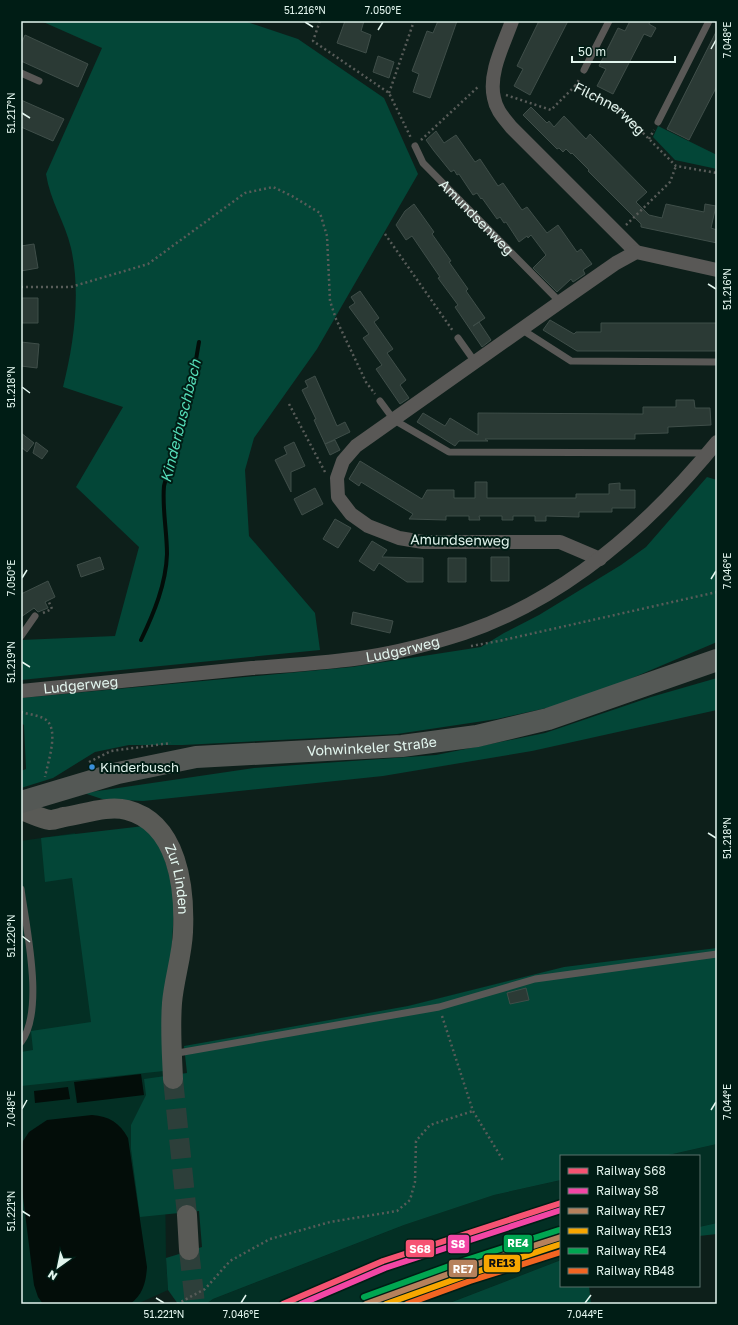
<svg xmlns="http://www.w3.org/2000/svg" width="738" height="1325" viewBox="0 0 738 1325" font-family="'Golos Text',sans-serif">
<rect width="100%" height="100%" fill="#0d1f1a"/>
<path fill="#032f24" d="M75 833 163 1013 166 1258 168 1290 137 1304H21V841Z
M717 1144V1223L699 1227V1156H664Z
M561 1180V1260L447 1304H206L213 1299 404 1225 494 1195Z"/>
<path fill="#034637" d="M41 21H244L298 39 384 98 418 174 317 349 254 438 245 470 249 536 315 613 320 650 21 680V640L115 636 139 547 76 487 123 407 63 387C74 343 81 293 71 248 65 222 50 201 46 174L102 48Z
M658 126 717 155V169L675 160 653 137Z
M707 477 717 480V642L611 687 551 707 497 719 397 734 183 745H129L95 752 53 778 21 788V771L26 769 24 725 21 723V698L352 667 481 647 504 633 539 615 621 565 646 547Z
M717 678V710L532 751 383 776 143 801 102 799 84 793 254 768 436 755 545 733 651 697Z
M144 826 159 841 175 894 164 1071 21 1086V1052L33 1050 31 1031 91 1022 72 878 45 882 41 838Z
M717 948V1144L664 1156H561V1180L494 1195 404 1225 213 1299 206 1304H178L168 1290 166 1258 202 1247 199 1211 140 1217 131 1149V1125L146 1095 144 1079 187 1073 184 1046 408 1006 564 967Z
M717 1223V1234L699 1236V1227Z
M561 1260V1286H589L591 1304H447Z"/>
<path fill="#030d09" d="M141 1074 144 1095 77 1103 74 1082Z
M68 1087 70 1099 35 1103 34 1091Z
M92 1115C109 1116 120 1123 128 1138L147 1267C146 1282 143 1295 130 1304H43L38 1297 34 1285 21 1181V1148L23 1141 29 1132 47 1120Z"/>
<g fill="none" stroke-linecap="round" stroke-linejoin="round">
<path stroke="#030d09" stroke-width="4" d="M141 640C154 613 166 584 167 554 167 531 162 509 164 486L189 389 193 377 199 342"/>
</g>
<path fill="#2b3a35" stroke="#3f4e49" d="M345 21H364L361 31 371 35 366 53 337 43Z
M438 21H457L430 98 413 92 419 74 412 71 427 31 433 33Z
M539 21H568L530 95 514 86 523 69 517 66Z
M630 21H650L649 24 656 28 651 37 644 34 613 94 597 86 606 69 599 66 618 28 625 31Z
M717 30V86L689 140 667 129Z
M25 35 88 64 78 87 21 61V44Z
M378 56 394 62 389 78 373 72Z
M21 100 64 119 53 141 21 127Z
M531 107 547 123 549 121 554 127 564 116 586 139 590 134 647 192 636 202 649 215 662 218 666 204 704 212 705 204 716 206 711 228 717 230V243L641 227V224L588 171 589 170 572 153 571 154 566 149 563 152 559 148 557 149 523 115Z
M436 131 444 143 456 135 475 162 480 159 498 186 503 183 522 210 527 207 547 233 558 225 577 252 581 249 592 264 583 270 585 274 573 282 571 279 557 292 533 268 546 255 531 235 528 238 527 236 519 242 506 222 504 223 500 217 497 219 482 198 481 199 477 193 473 195 459 174 457 175 454 170 451 172 434 151 426 140Z
M414 204 434 232 432 234 451 261 449 262 468 289 466 291 485 318 473 326 479 322 491 340 482 347 455 307 458 305 438 278 440 277 412 236 406 240 396 225 405 211Z
M34 244 38 268 21 271V246Z
M360 291 379 318 374 322 393 349 387 353 406 380 400 385 409 398 400 404 376 369 382 365 363 338 369 334 349 307 355 303 351 297Z
M21 298H38V323H21Z
M550 320 574 334 576 332H601V323H717V351H577L543 330Z
M21 342 39 344 37 368 21 366Z
M315 376 337 426 345 422 350 432 325 444 314 420 316 419 302 390 308 387 305 381Z
M676 400H694L695 408H710L711 425 668 427V433L635 434V439H485L488 441H459L455 446 417 422 423 413 445 426 450 418 478 435V413L643 414V407H676Z
M21 433 34 443 27 452 21 447Z
M335 440 340 450 330 455 325 444Z
M36 442 48 451 42 459 33 453Z
M294 442 305 466 291 472V492L275 460 287 454 284 447Z
M360 461 422 499 427 490H454V498H475V482H487V498H576V494H609V484L620 483V490H635V508H612V512H579V517L546 516V521H535V516H513V520H502V516H479L480 520H469V516H446V520L409 519 413 514 361 482 359 486 349 479Z
M315 488 323 504 302 515 294 499Z
M335 519 351 528 338 548 323 539Z
M372 541 387 550 382 557 423 558V582H407L379 563 374 571 359 561Z
M100 557 104 569 81 577 77 565Z
M491 557H509V581H491Z
M448 558H466V582H448Z
M48 581 55 597 45 602 48 608 38 612 34 608 21 617V594Z
M353 612 393 621 390 633 351 624Z
M526 988 529 1000 510 1004 507 993Z"/>
<g fill="none" stroke-linecap="round" stroke-linejoin="round">
<path stroke="#2d3f3a" stroke-width="20" stroke-dasharray="20 10" stroke-linecap="butt" d="M173 1079 187 1215
M189 1250 195 1304"/>
<g stroke="#585c59" stroke-width="2.5" stroke-dasharray="2 3" stroke-linecap="butt">
<path d="M320 21 313 41 389 93 411 138"/>
<path d="M575 86 580 78"/>
<path d="M389 93 414 21"/>
<path id="s1" d="M506 95 551 110 575 86 618 108 676 166 717 173"/>
<path d="M649 139 654 130"/>
<path d="M421 140 479 86"/>
<path d="M626 225 670 182 676 166"/>
<path d="M385 234 453 331"/>
<path d="M21 287H71L148 264 245 193 273 187 292 196 320 213 327 236 330 301 336 319 366 382 375 394"/>
<path d="M289 404 325 472"/>
<path d="M43 613 52 609 48 600"/>
<path d="M471 646 499 641 717 592"/>
<path d="M21 712C28 714 36 715 43 718 61 726 48 761 45 777"/>
<path d="M89 762 111 751 171 743"/>
<path d="M442 1016 473 1111 504 1162"/>
<path d="M177 1304 205 1289 230 1261 270 1239 330 1222 397 1211 410 1200 415 1182 416 1141 430 1125 473 1111"/>
</g>
<g stroke="#595856" stroke-width="7">
<path d="M584 70 609 21"/>
<path d="M21 73 39 81"/>
<path d="M658 122 709 21"/>
<path id="s2" d="M415 146 423 163 560 302"/>
<path d="M521 329 571 361 717 362"/>
<path d="M458 338 475 362"/>
<path d="M380 401 394 420 449 452 708 453"/>
<path d="M21 636 35 616"/>
<path d="M21 889C26 927 45 1011 21 1042"/>
<path d="M172 1054 439 1007 535 979 717 954"/>
</g>
<g stroke="#595856" stroke-width="14">
<path d="M512 21C504 44 488 73 494 98 496 110 504 118 511 127L636 252"/>
<path d="M600 559 560 542H423L399 538 368 526 351 514 338 497 337 478 343 461 356 446 560 302 616 263 636 252 717 270"/>
<path id="s3" d="M21 691C98 683 175 676 252 668 290 665 329 663 367 657 400 652 433 643 464 633 567 598 650 524 717 442"/>
</g>
<g stroke="#595a56" stroke-width="20">
<path id="s4" d="M21 810C30 813 41 819 50 820 54 820 60 818 64 817 84 814 108 805 127 810 178 823 185 888 183 932 182 956 174 979 172 1003 170 1029 172 1054 173 1079"/>
<path d="M187 1215 189 1250"/>
</g>
<path stroke="#545855" stroke-width="22" id="s5" d="M21 802 118 773 196 757 402 746 477 736 548 719 717 660"/>
<defs>
<path id="rail-1" d="M283 1304 383 1261 561 1203"/>
<path id="rail-2" d="M301 1304 385 1268 561 1210"/>
<path id="rail-3" d="M366 1304 465 1268 561 1237"/>
<path id="rail-4" d="M386 1304 467 1275 561 1244"/>
<path id="rail-5" d="M364 1297 463 1261 559 1230"/>
<path id="rail-6" d="M407 1304 470 1281 561 1252"/>
</defs>
<use href="#rail-1" stroke="#001d15" stroke-width="9"/>
<use href="#rail-2" stroke="#001d15" stroke-width="9"/>
<use href="#rail-3" stroke="#001d15" stroke-width="9"/>
<use href="#rail-4" stroke="#001d15" stroke-width="9"/>
<use href="#rail-5" stroke="#001d15" stroke-width="9"/>
<use href="#rail-6" stroke="#001d15" stroke-width="9"/>
<use href="#rail-1" stroke="#f65372" stroke-width="6"/>
<use href="#rail-2" stroke="#f346a5" stroke-width="6"/>
<use href="#rail-3" stroke="#b6815c" stroke-width="6"/>
<use href="#rail-4" stroke="#f7a600" stroke-width="6"/>
<use href="#rail-5" stroke="#00a651" stroke-width="6"/>
<use href="#rail-6" stroke="#f26522" stroke-width="6"/>
</g>
<path fill="none" stroke="#e2f5ee" stroke-width="1.5" d="M305 22 313 27M378 30 383 22M711 49 716 40M22 113 30 118M708 284 716 289M22 387 30 393M22 578 27 570M711 579 716 571M22 662 30 667M708 833 716 838M22 936 30 942M22 1109 27 1100M711 1110 716 1102M22 1211 30 1216M156 1298 164 1303M241 1303 246 1295M585 1303 591 1295"/>
<circle fill="#3a90db" stroke="#001d15" stroke-width="1.5" cx="92" cy="767" r="3.5"/>
<g text-anchor="middle" stroke-width="4" stroke-linejoin="round" paint-order="stroke">
<g font-size="13" fill="#e2f5ee" stroke="#001d15" text-anchor="start">
<text x="100" y="772">Kinderbusch</text>
</g>
<g font-size="14" fill="#e2f5ee" stroke="#001d15">
<text dy="5" stroke="none"><textPath href="#s1" startOffset="123">Filchnerweg</textPath></text>
<text dy="5" stroke="none"><textPath href="#s2" startOffset="95">Amundsenweg</textPath></text>
<text transform="translate(460 540) rotate(1)" y="5">Amundsenweg</text>
<text dy="5" stroke="none"><textPath href="#s3" startOffset="384">Ludgerweg</textPath></text>
<text dy="5" stroke="none"><textPath href="#s3" startOffset="60">Ludgerweg</textPath></text>
<text dy="5" stroke="none"><textPath href="#s5" startOffset="357">Vohwinkeler Straße</textPath></text>
<text dy="5" stroke="none"><textPath href="#s4" startOffset="201">Zur Linden</textPath></text>
</g>
<g font-size="15" font-style="italic" fill="#54ddb8" stroke="#001d15">
<text transform="translate(181 421) rotate(-76)" y="5">Kinderbuschbach</text>
</g>
</g>
<g stroke="#001d15" stroke-width="1.5">
<rect x="503" y="1234" width="30" height="19" rx="4" fill="#00a651"/>
<rect x="447" y="1234" width="23" height="20" rx="4" fill="#f346a5"/>
<rect x="405" y="1239" width="30" height="19" rx="4" fill="#f65372"/>
<rect x="483" y="1254" width="38" height="19" rx="4" fill="#f7a600"/>
<rect x="448" y="1259" width="30" height="19" rx="4" fill="#b6815c"/>
</g>
<g font-size="11" text-anchor="middle" font-weight="bold" fill="#fff">
<text x="518" y="1247">RE4</text>
<text x="458" y="1248">S8</text>
<text x="420" y="1253">S68</text>
<text x="463" y="1273">RE7</text>
</g>
<g font-size="11" text-anchor="middle" font-weight="bold" fill="#111">
<text x="502" y="1267">RE13</text>
</g>
<rect width="738" height="1325" fill="none" stroke="#001d15" stroke-width="44"/>
<rect x="560" y="1155" width="140" height="132" fill="#001d15" stroke="#5a736c"/>
<rect x="568" y="1168" width="20" height="6" fill="#f65372" stroke="#5a736c"/>
<text x="596" y="1175" font-size="12" fill="#e2f5ee">Railway S68</text>
<rect x="568" y="1188" width="20" height="6" fill="#f346a5" stroke="#5a736c"/>
<text x="596" y="1195" font-size="12" fill="#e2f5ee">Railway S8</text>
<rect x="568" y="1208" width="20" height="6" fill="#b6815c" stroke="#5a736c"/>
<text x="596" y="1215" font-size="12" fill="#e2f5ee">Railway RE7</text>
<rect x="568" y="1228" width="20" height="6" fill="#f7a600" stroke="#5a736c"/>
<text x="596" y="1235" font-size="12" fill="#e2f5ee">Railway RE13</text>
<rect x="568" y="1248" width="20" height="6" fill="#00a651" stroke="#5a736c"/>
<text x="596" y="1255" font-size="12" fill="#e2f5ee">Railway RE4</text>
<rect x="568" y="1268" width="20" height="6" fill="#f26522" stroke="#5a736c"/>
<text x="596" y="1275" font-size="12" fill="#e2f5ee">Railway RB48</text>
<g transform="translate(58 1267) rotate(213)" stroke="#001d15" stroke-width="3" paint-order="stroke">
<path d="M0-3L7 15L0 10L-7 15Z" fill="#e2f5ee"/>
<text y="-6" font-size="11" font-weight="bold" text-anchor="middle" fill="#e2f5ee">N</text>
</g>
<path d="M572 56v6h103v-6" fill="none" stroke="#e2f5ee" stroke-width="2"/>
<text x="578" y="56" font-size="12" fill="#e2f5ee" stroke="#001d15" stroke-width="3" paint-order="stroke">50 m</text>
<rect x="22" y="22" width="694" height="1281" fill="none" stroke="#e2f5ee" stroke-width="1.5"/>
<g font-size="10" text-anchor="middle" fill="#e2f5ee">
<text x="305" y="14">51.216°N</text>
<text x="383" y="14">7.050°E</text>
<text transform="translate(727 40) rotate(-90)" y="4">7.048°E</text>
<text transform="translate(11 113) rotate(-90)" y="4">51.217°N</text>
<text transform="translate(727 289) rotate(-90)" y="4">51.216°N</text>
<text transform="translate(11 387) rotate(-90)" y="4">51.218°N</text>
<text transform="translate(727 571) rotate(-90)" y="4">7.046°E</text>
<text transform="translate(11 578) rotate(-90)" y="4">7.050°E</text>
<text transform="translate(11 662) rotate(-90)" y="4">51.219°N</text>
<text transform="translate(727 838) rotate(-90)" y="4">51.218°N</text>
<text transform="translate(11 936) rotate(-90)" y="4">51.220°N</text>
<text transform="translate(727 1102) rotate(-90)" y="4">7.044°E</text>
<text transform="translate(11 1109) rotate(-90)" y="4">7.048°E</text>
<text transform="translate(11 1211) rotate(-90)" y="4">51.221°N</text>
<text x="164" y="1318">51.221°N</text>
<text x="241" y="1318">7.046°E</text>
<text x="585" y="1318">7.044°E</text>
</g>
</svg>
